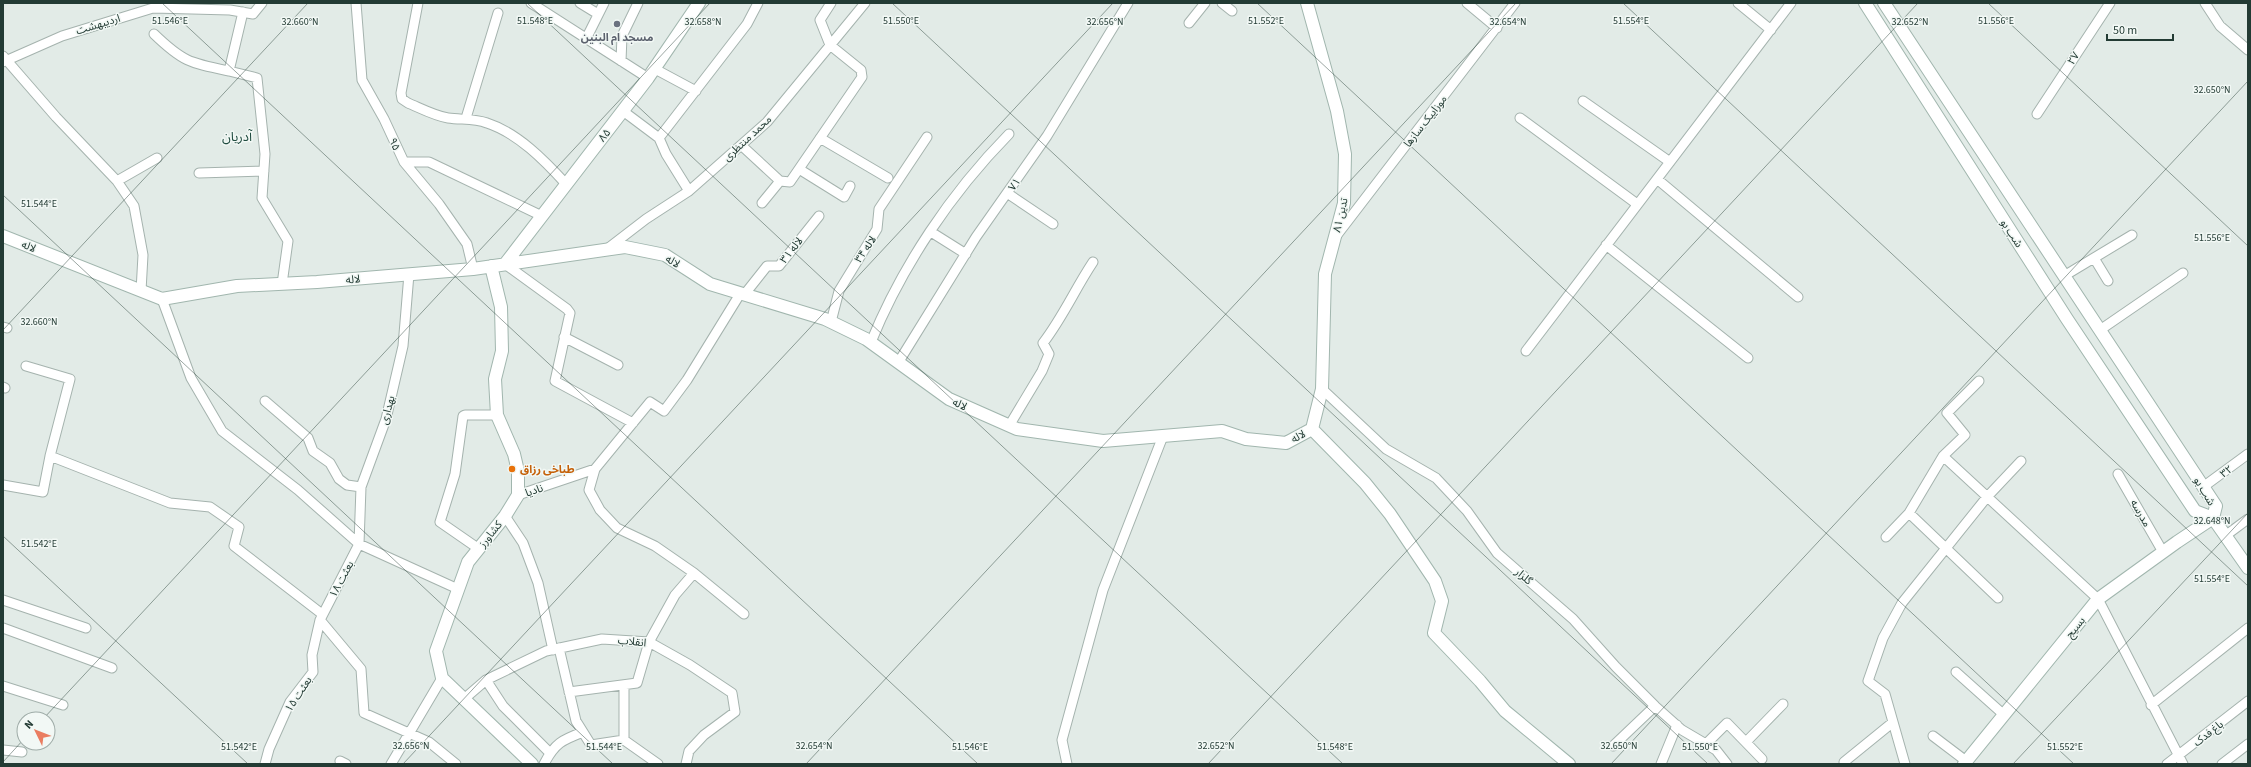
<svg xmlns="http://www.w3.org/2000/svg" width="2251" height="767" viewBox="0 0 2251 767" font-family="'Source Sans 3','Noto Sans Arabic',sans-serif">
<rect width="100%" height="100%" fill="#e2ebe7"/>
<g fill="none" stroke-linecap="round" stroke-linejoin="round">
<defs>
<path id="street" d="M356 3 362 80 384 119 404 162 439 204 467 244 473 269
M418 3 401 93 402 99 408 103C420 108 435 116 448 118 461 120 474 118 487 123 518 133 545 161 566 184
M531 3 648 78
M580 3 598 14
M1222 3 1232 11
M1467 3 1497 28
M1738 3 1771 30
M2205 3 2220 26 2248 50
M253 14 262 3
M1189 23 1205 3
M154 34C183 62 190 63 229 71L243 12
M586 39 604 3
M3 56 56 117 117 181 134 206 143 255 141 291
M621 61 622 36 638 3
M3 62 62 36 153 8 230 10 253 14
M655 69 696 91
M229 71 257 78 265 154 262 198 288 241 282 284
M1583 101 1670 162
M623 111 659 138 666 154 689 191
M2037 114 2110 3
M466 118 498 13
M1520 118 1637 204
M659 138 747 24 758 3
M820 138 888 178
M741 145 780 181
M404 162H429L542 216
M799 169 844 197 850 186
M199 173 264 171
M1657 179 1798 297
M117 181 157 158
M1007 193 1053 224
M762 203 780 181 790 182 862 77 861 70 830 45 820 20 831 3
M931 232 966 254
M1337 235 1515 3
M1606 245 1748 358
M607 249 646 219 689 191 767 122 865 3
M2094 258 2108 281
M505 264 567 309 570 313 555 381 633 423
M409 274 403 346 386 419 361 487 359 544 320 620 361 669 364 713 429 742 456 764
M2064 276 2132 235
M740 294 687 380 664 411 650 402 595 469 589 490 600 510 617 528 655 546 694 573 744 614
M744 295 767 266H779L819 216
M162 299 191 378 222 431 298 490 359 544 458 589
M831 322 839 291 877 229 879 209 927 137
M3 327 7 328
M2100 330 2183 273
M564 337 618 365
M871 342C902 266 951 193 1009 134
M1526 351 1791 3
M898 363 976 237 1047 136 1128 3
M26 366 70 379 50 456
M3 387 5 388
M1322 389 1386 449 1436 478 1467 511 1497 553 1573 619 1616 667 1655 706 1682 730 1716 750 1727 764
M265 401 308 438 313 451 330 463 339 479 347 485 361 487
M1009 426 1042 371 1049 354 1043 343C1063 317 1075 289 1093 262
M1943 456 2098 599 2183 764
M2118 474 2163 552
M3 485 43 492 50 456 170 503 210 507 239 527 234 546 322 614
M2203 487 2248 454
M518 495 595 469
M1909 513 1998 598
M505 516 523 543 538 583 553 650
M2225 536 2248 519
M1886 537 1909 513 1943 456 1965 435 1947 413 1979 381
M479 549 440 522 455 474 463 416 465 415H497
M3 600 86 628
M3 628 112 668
M559 648 576 721 591 745 624 740 658 764
M1956 672 2003 714
M486 680 503 706 550 753
M624 685V740
M3 686 63 705
M569 692 637 683 649 642 675 595 694 573
M464 699 486 680 546 651 602 639 649 642 690 665 732 693 735 712 704 735 689 751 686 764
M2151 705 2248 628
M1933 736 1966 761
M1746 742 1783 704
M1706 744 1727 723 1762 759
M1613 746 1655 706
M3 750 22 752
M340 761 346 764
M1844 762 1892 723
M265 764 269 749 290 702 313 672 312 655 320 620
M391 764 442 678
M544 764C555 743 562 740 583 732
M1067 764 1062 740 1103 590 1163 436
M1661 764 1677 725
M1905 764 1885 694 1868 681 1883 638 1902 603 1987 497 2021 461
M2167 764 2248 701
M2222 764 2248 744"/>
<path id="secondary" d="M1307 3 1337 111 1345 154 1344 203 1325 274 1322 389 1312 429
M1865 3 2067 319 2195 511 2213 518
M1884 3 2216 506 2213 518
M3 236 162 299 237 286 317 282 473 269 625 247 665 255 710 284 825 319 866 339 949 399 1017 429 1103 441 1222 431 1246 439 1286 443 1312 429
M505 264 648 78 699 3
M491 266 501 307 502 351 495 379 497 415 514 454 518 471V495L505 516 468 562 436 651 442 678 532 764
M1312 429 1365 483 1390 514 1435 581 1442 601 1434 633 1480 681 1505 711 1569 764
M2213 518 2248 568
M1964 764 2098 599 2177 542 2213 518"/>
</defs>
<use href="#street" stroke="#a5b3ae" stroke-width="11"/>
<use href="#secondary" stroke="#a1b6ae" stroke-width="14"/>
<use href="#street" stroke="#fff" stroke-width="9"/>
<use href="#secondary" stroke="#fff" stroke-width="12"/>
</g>
<path fill="none" stroke="#233b34" stroke-width="1" stroke-opacity="0.45" d="M162 3 978 764M527 3 1343 764M892 3 1708 764M1257 3 2074 764M1623 3 2248 586M1988 3 2248 246M3 195 613 764M3 330 308 3M3 536 248 764M43 719 710 3M3 762 24 739M403 764 1113 3M806 764 1516 3M1208 764 1918 3M1611 764 2248 81M2013 764 2248 513"/>
<circle fill="#6b7280" stroke="#f2f8f5" stroke-width="1.5" cx="617" cy="24" r="4"/>
<circle fill="#e8710a" stroke="#f2f8f5" stroke-width="1.5" cx="512" cy="469" r="4"/>
<g text-anchor="middle" stroke-width="3" stroke-linejoin="round" paint-order="stroke">
<g font-size="11" fill="#233b34" stroke="#f2f8f5">
<text transform="translate(98 24) rotate(-17)" y="4">اردیبهشت</text>
<text transform="translate(2073 58) rotate(-57)" y="4">۲۷</text>
<text transform="translate(1425 121) rotate(-52)" y="4">موزاییک سازها</text>
<text transform="translate(604 135) rotate(-52)" y="4">۸۵</text>
<text transform="translate(747 138) rotate(-43)" y="4">محمد منتظری</text>
<text transform="translate(395 144) rotate(65)" y="4">۹۵</text>
<text transform="translate(1014 184) rotate(-55)" y="4">۷۱</text>
<text transform="translate(1340 215) rotate(-77)" y="4">تدین ۸۱</text>
<text transform="translate(2012 233) rotate(57)" y="4">شب بو</text>
<text transform="translate(29 246) rotate(22)" y="4">لاله</text>
<text transform="translate(865 249) rotate(-56)" y="4">لاله ۳۴</text>
<text transform="translate(791 250) rotate(-52)" y="4">لاله ۳۱</text>
<text transform="translate(673 261) rotate(30)" y="4">لاله</text>
<text transform="translate(353 279) rotate(-5)" y="4">لاله</text>
<text transform="translate(960 404) rotate(25)" y="4">لاله</text>
<text transform="translate(387 410) rotate(-75)" y="4">بهداری</text>
<text transform="translate(1298 436) rotate(-28)" y="4">لاله</text>
<text transform="translate(2226 471) rotate(-37)" y="4">۳۲</text>
<text transform="translate(534 490) rotate(-19)" y="4">نادیا</text>
<text transform="translate(2205 491) rotate(59)" y="4">شب بو</text>
<text transform="translate(2141 513) rotate(60)" y="4">مدرسه</text>
<text transform="translate(490 534) rotate(-51)" y="4">کشاورز</text>
<text transform="translate(1524 576) rotate(41)" y="4">گلزار</text>
<text transform="translate(341 579) rotate(-62)" y="4">بعثت ۱۸</text>
<text transform="translate(2075 627) rotate(-51)" y="4">بسیج</text>
<text transform="translate(632 641) rotate(6)" y="4">انقلاب</text>
<text transform="translate(298 694) rotate(-57)" y="4">بعثت ۱۵</text>
<text transform="translate(2208 733) rotate(-38)" y="4">باغ فدک</text>
</g>
<g font-size="11" font-weight="bold" fill="#5b616d" stroke="#f2f8f5">
<text x="617" y="41">مسجد ام البنین</text>
</g>
<g font-size="11" font-weight="bold" fill="#c56008" stroke="#f2f8f5" text-anchor="start">
<text x="520" y="473">طباخی رزاق</text>
</g>
<g font-size="13" fill="#204c40" stroke="#f2f8f5">
<text x="237" y="141">آدریان</text>
</g>
</g>
<g font-size="10" text-anchor="middle" fill="#233b34" stroke="#f2f8f5" stroke-width="3" stroke-linejoin="round" paint-order="stroke">
<text x="170" y="24">51.546°E</text>
<text x="535" y="24">51.548°E</text>
<text x="901" y="24">51.550°E</text>
<text x="1266" y="24">51.552°E</text>
<text x="1631" y="24">51.554°E</text>
<text x="1996" y="24">51.556°E</text>
<text x="300" y="25">32.660°N</text>
<text x="703" y="25">32.658°N</text>
<text x="1105" y="25">32.656°N</text>
<text x="1508" y="25">32.654°N</text>
<text x="1910" y="25">32.652°N</text>
<text x="2212" y="93">32.650°N</text>
<text x="39" y="207">51.544°E</text>
<text x="2212" y="241">51.556°E</text>
<text x="39" y="325">32.660°N</text>
<text x="2212" y="524">32.648°N</text>
<text x="39" y="547">51.542°E</text>
<text x="2212" y="582">51.554°E</text>
<text x="411" y="749">32.656°N</text>
<text x="814" y="749">32.654°N</text>
<text x="1216" y="749">32.652°N</text>
<text x="1619" y="749">32.650°N</text>
<text x="239" y="750">51.542°E</text>
<text x="604" y="750">51.544°E</text>
<text x="970" y="750">51.546°E</text>
<text x="1335" y="750">51.548°E</text>
<text x="1700" y="750">51.550°E</text>
<text x="2065" y="750">51.552°E</text>
</g>
<rect width="2251" height="767" fill="none" stroke="#233b34" stroke-width="8"/>
<g transform="translate(36 731) rotate(313)"><circle r="19" fill="#f2f8f5" stroke="#9faca8"/>
<path d="M0-3L7 15L0 10L-7 15Z" fill="#ea7d61"/>
<text y="-6" font-size="11" font-weight="bold" text-anchor="middle" fill="#233b34">N</text>
</g>
<path d="M2107 34v6h66v-6" fill="none" stroke="#233b34" stroke-width="2"/>
<text x="2113" y="34" font-size="12" fill="#233b34" stroke="#f2f8f5" stroke-width="3" paint-order="stroke">50 m</text>
</svg>
